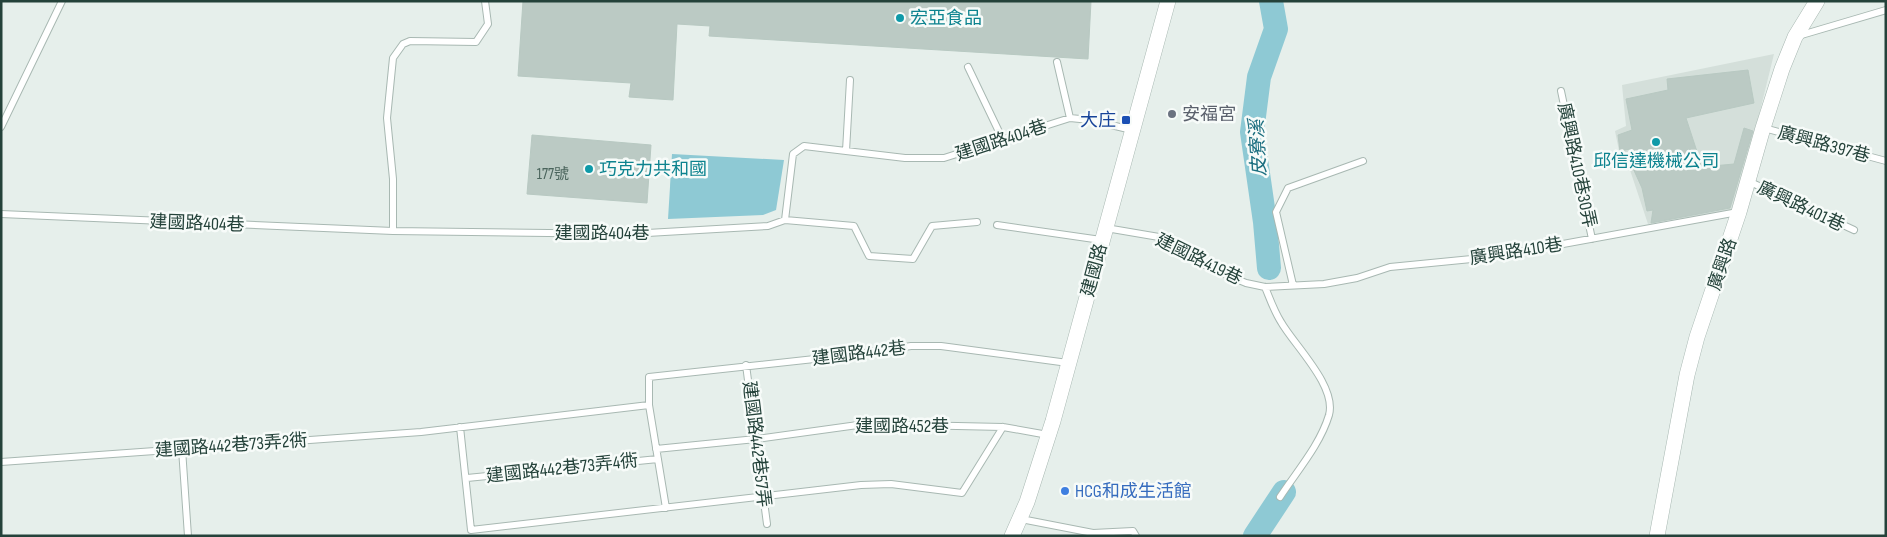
<svg xmlns="http://www.w3.org/2000/svg" width="1887" height="537" viewBox="0 0 1887 537" font-family="'Sofia Sans Condensed','Noto Sans TC',sans-serif">
<rect width="100%" height="100%" fill="#e6efeb"/>
<path fill="#d4dfda" d="M1774 54 1736 209 1648 224 1624 152 1619 151 1615 131 1626 126 1622 85Z"/>
<path fill="#8ec9d4" d="M672 154 784 160 776 210 763 215 668 219Z"/>
<g fill="none" stroke-linecap="round" stroke-linejoin="round">
<path stroke="#8ec9d4" stroke-width="24" d="M1269 268 1265 222 1252 132 1259 77 1276 29 1271 1
M1255 536 1284 492"/>
</g>
<path fill="#bbcac4" stroke="#b8c9c2" d="M523 1H1091L1088 59 709 36 710 26 677 24 673 100 629 97 631 83 518 76Z
M1748 70 1754 103 1686 118 1702 167 1734 164 1744 128 1753 131 1730 208 1651 223 1653 210 1647 211 1642 188 1632 166 1630 149 1620 151 1618 135 1632 130 1626 99 1668 90 1667 79Z
M532 135 651 145 647 203 527 194Z"/>
<g fill="none" stroke-linecap="round" stroke-linejoin="round">
<defs>
<path id="service" d="M1798 36 1886 10
M1057 62 1070 118
M968 67 1002 138
M1561 91 1592 239
M1 127 62 1
M1764 128 1886 161
M846 151 850 80
M1748 181 1854 230
M1 214 393 231 630 234 768 226 785 220 793 154 804 146 905 158H944L1070 118 1090 120 1132 130
M785 220 854 226 869 256 913 259 932 226 977 222
M997 225 1101 240
M1106 228 1159 237 1167 240 1176 250 1189 257 1217 271 1246 283 1265 287 1324 284 1357 278 1390 267 1492 257 1738 212
M393 231V179L387 118 393 58 403 44 410 41 476 42 488 24 485 1
M1293 285 1276 212 1288 188 1363 161
M1265 287C1270 299 1274 311 1281 322 1294 345 1337 386 1329 415 1320 445 1297 471 1280 497
M746 365 767 524
M460 427 471 530 861 485 891 484 962 493 1003 427
M182 449 188 536
M656 449 756 439 865 424 1003 427 1048 435
M1 462 421 432 649 405
M467 478 658 459
M666 508 649 405V377L851 355 911 346H941L1068 363
M1021 519 1093 533 1133 531 1136 536"/>
<path id="tertiary" d="M1012 536 1027 502 1053 421 1168 1
M1657 536 1687 375 1697 337 1739 212 1763 128 1782 69 1795 37 1817 1"/>
</defs>
<use href="#service" stroke="#a8b8b2" stroke-width="8"/>
<use href="#tertiary" stroke="#a8b8b2" stroke-width="16"/>
<use href="#service" stroke="#fff" stroke-width="6"/>
<use href="#tertiary" stroke="#fff" stroke-width="15"/>
</g>
<g fill="#0f9aa8" stroke="#f7fbf9" stroke-width="2">
<circle cx="900" cy="18" r="5"/>
<circle cx="1656" cy="142" r="5"/>
<circle cx="589" cy="169" r="5"/>
</g>
<circle fill="#6b7280" stroke="#f7fbf9" stroke-width="2" cx="1172" cy="114" r="5"/>
<rect fill="#1a4fb4" stroke="#f7fbf9" stroke-width="2" x="1121" y="115" width="10" height="10" rx="2.5"/>
<circle fill="#3f7fe0" stroke="#f7fbf9" stroke-width="2" cx="1065" cy="491" r="5"/>
<g text-anchor="middle" stroke-width="5" stroke-linejoin="round" paint-order="stroke">
<g font-size="15" fill="#4a645c">
<text x="553" y="179">177號</text>
</g>
<g font-size="18" fill="#0d838f" stroke="#f7fbf9" text-anchor="start">
<text x="910" y="24">宏亞食品</text>
<text x="1656" y="167" text-anchor="middle">邱信達機械公司</text>
<text x="599" y="175">巧克力共和國</text>
</g>
<g font-size="18" fill="#5b616d" stroke="#f7fbf9" text-anchor="start">
<text x="1182" y="120">安福宮</text>
</g>
<g font-size="18" fill="#164399" stroke="#f7fbf9" text-anchor="end">
<text x="1116" y="126">大庄</text>
</g>
<g font-size="18" fill="#24423a" stroke="#f7fbf9">
<text transform="translate(1001 140) rotate(-18)" y="6">建國路404巷</text>
<text transform="translate(1824 144) rotate(15)" y="6">廣興路397巷</text>
<text transform="translate(1577 165) rotate(78)" y="6">廣興路410巷30弄</text>
<text transform="translate(1801 206) rotate(25)" y="6">廣興路401巷</text>
<text transform="translate(197 223) rotate(2)" y="6">建國路404巷</text>
<text x="602" y="239">建國路404巷</text>
<text transform="translate(1516 251) rotate(-9)" y="6">廣興路410巷</text>
<text transform="translate(1199 259) rotate(26)" y="6">建國路419巷</text>
<text transform="translate(1722 264) rotate(-71)" y="6">廣興路</text>
<text transform="translate(1094 270) rotate(-75)" y="6">建國路</text>
<text transform="translate(859 353) rotate(-7)" y="6">建國路442巷</text>
<text x="902" y="432">建國路452巷</text>
<text transform="translate(757 444) rotate(83)" y="6">建國路442巷57弄</text>
<text transform="translate(231 445) rotate(-4)" y="6">建國路442巷73弄2衖</text>
<text transform="translate(562 468) rotate(-6)" y="6">建國路442巷73弄4衖</text>
</g>
<g font-size="18" fill="#366cbe" stroke="#f7fbf9" text-anchor="start">
<text x="1075" y="497">HCG和成生活館</text>
</g>
<g font-size="19" font-style="italic" fill="#1c6f80" stroke="#f7fbf9">
<text transform="translate(1257 148) rotate(-93)" y="7">皮寮溪</text>
</g>
</g>
<rect width="1887" height="537" fill="none" stroke="#24423a" stroke-width="5"/>
</svg>
